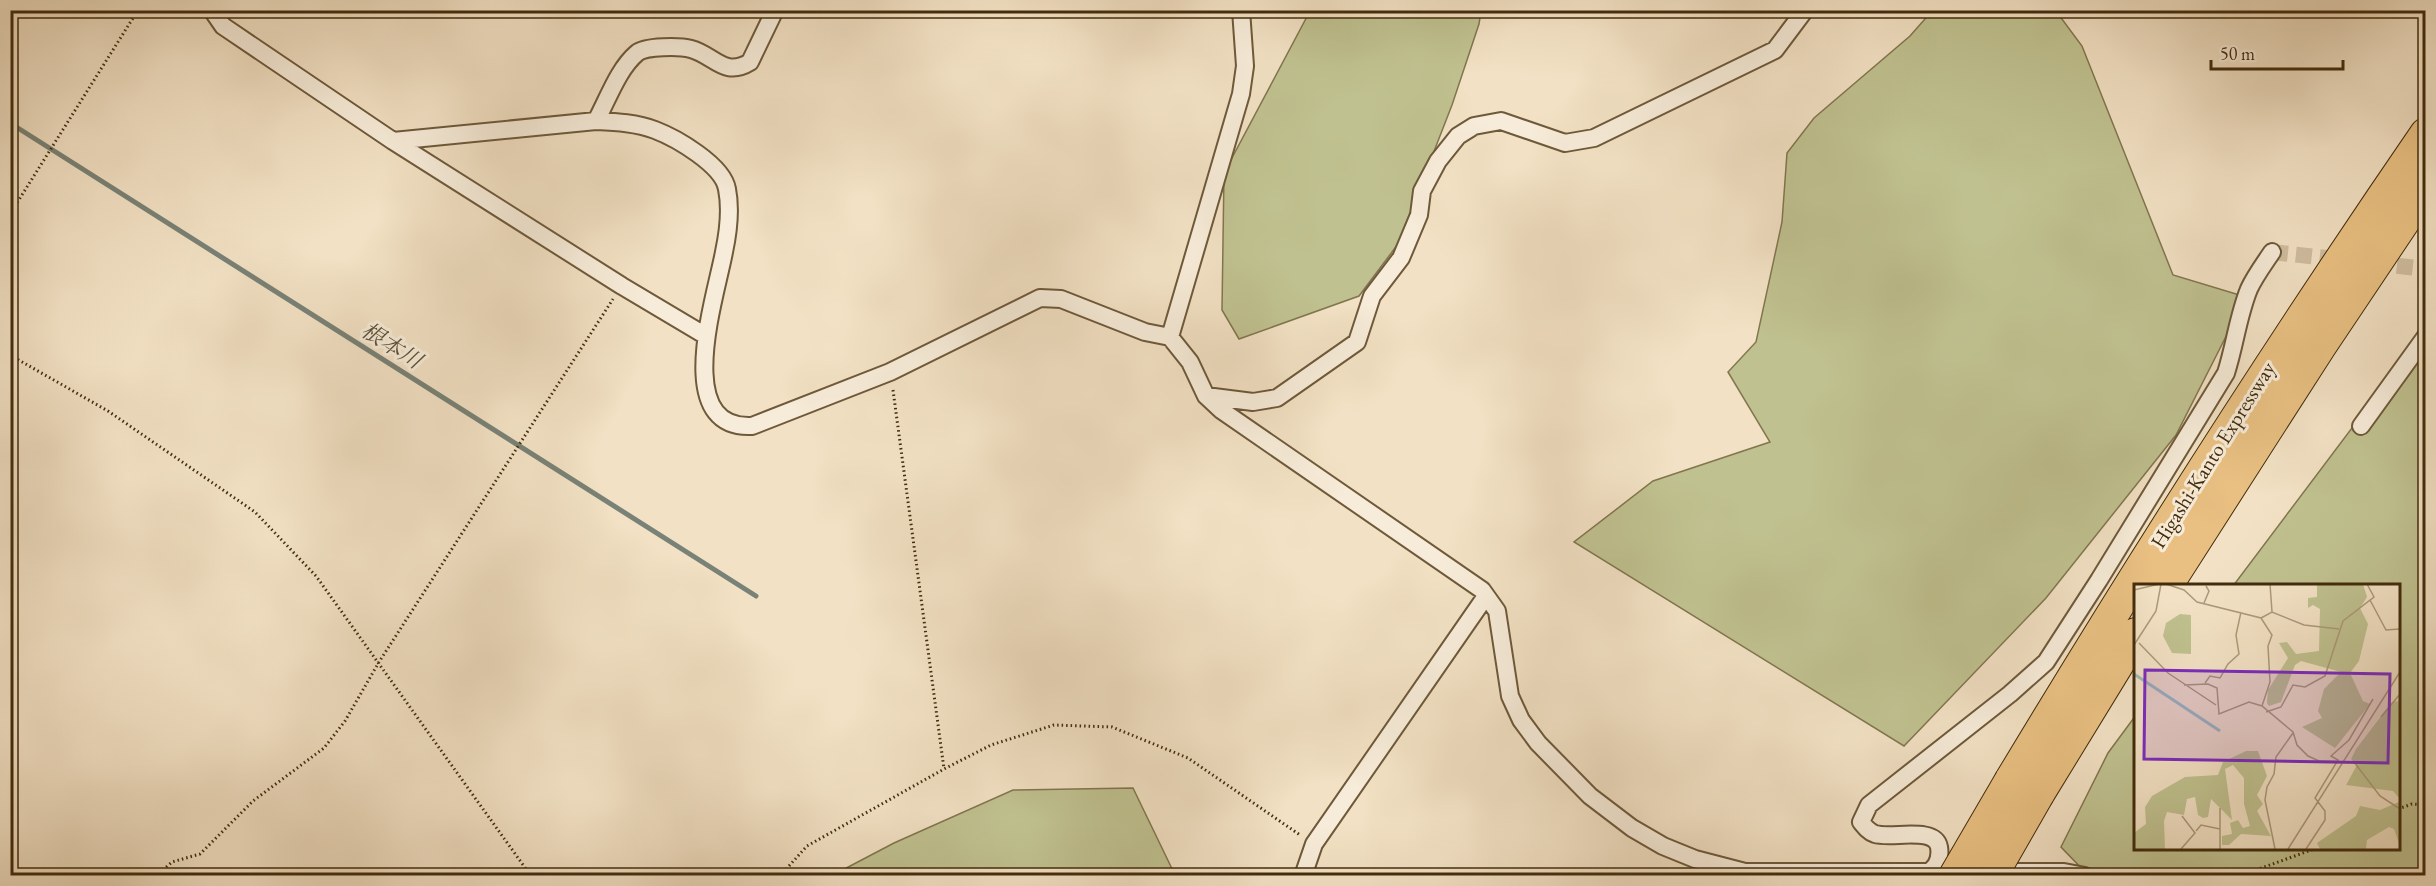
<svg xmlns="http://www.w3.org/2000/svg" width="2436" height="886" viewBox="0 0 2436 886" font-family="'EB Garamond','Noto Serif JP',serif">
<rect width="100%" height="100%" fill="#f2e1c4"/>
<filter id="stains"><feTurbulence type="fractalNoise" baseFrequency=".00333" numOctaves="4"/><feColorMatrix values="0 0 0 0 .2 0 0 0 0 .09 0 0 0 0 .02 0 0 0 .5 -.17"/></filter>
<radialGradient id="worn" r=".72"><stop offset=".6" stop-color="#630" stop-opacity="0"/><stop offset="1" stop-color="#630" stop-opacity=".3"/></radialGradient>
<path fill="#c0c190" stroke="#81764e" stroke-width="1.5" d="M1310 11H1481L1479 24 1452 105 1398 244 1359 296 1239 339 1222 310 1224 173Z
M1932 11H2056L2082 46 2173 275 2246 297 2176 435 2046 598 1904 746 1574 542 1653 481 1770 442 1728 372 1756 342 1782 222 1787 153 1814 118 1910 36Z
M2425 331V875H2088L2061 847 2108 753 2136 715V848H2398V586H2233Z
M1133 788 1175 875H833L894 843 1013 790Z"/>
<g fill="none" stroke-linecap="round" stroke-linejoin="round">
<path stroke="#798276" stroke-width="5" d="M10 123 756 596"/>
<path stroke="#cfbd9f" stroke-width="16" stroke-dasharray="16 8" stroke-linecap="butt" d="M2272 252 2344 260
M2373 263 2426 269"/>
<defs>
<path id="street" d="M212 10 223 26 393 141 622 286 706 336
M596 121C608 99 618 69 637 53 645 46 680 46 691 49 714 55 724 78 750 62L775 10
M393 141 596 121C616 122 637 123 655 130 676 138 723 165 727 189 731 209 728 233 724 252 716 296 671 430 752 426L890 372 1040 298 1061 299 1145 332 1170 337 1190 362 1206 396 1221 410 1482 590 1497 611 1510 696 1521 720 1538 743 1590 796 1632 828 1663 846 1695 859 1745 872H2064L2085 876
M1170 337 1241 94 1245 66 1241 10
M1206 396 1253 402 1277 398 1357 342 1372 296 1401 258 1419 215 1422 191 1438 161 1458 136 1474 126 1501 121 1565 143 1594 138 1775 50 1805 10
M2361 426 2426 336
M1303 876 1314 844 1486 596
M1926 876C1929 872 1933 869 1936 865 1939 860 1940 853 1939 847 1935 826 1892 839 1875 834 1869 832 1865 827 1861 822L1869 805 2010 694 2046 662 2099 580 2226 373C2235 345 2238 316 2249 289 2255 276 2264 264 2272 252"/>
<path id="highway" d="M2166 586 2320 346 2426 188
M2011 780C2143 561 2281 345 2426 134
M2038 794 2136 634"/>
</defs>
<use href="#street" stroke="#6e593a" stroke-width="20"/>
<use href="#highway" stroke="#422c0c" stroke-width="34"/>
<path stroke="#422c0c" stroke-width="3" stroke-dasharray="1.5 3" stroke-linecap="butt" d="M10 214 138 10
M10 355 108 411 255 512 316 576 531 876
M893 390 944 769
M2398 809 2412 804 2426 805
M156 876 172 862 200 854 253 801 324 748 345 721 379 662 613 299
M780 876 807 846 944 769 991 745 1054 725 1112 727 1188 758 1300 835
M2239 876 2317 848"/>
<use href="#street" stroke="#f7ecd9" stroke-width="16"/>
<use href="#highway" stroke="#e9c082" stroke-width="32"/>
<defs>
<path id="highway-bridge" d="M1955 876 2011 780
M1991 876 2038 794"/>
</defs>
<use href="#highway-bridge" stroke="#422c0c" stroke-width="34" stroke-linecap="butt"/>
<use href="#highway-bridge" stroke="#e9c082" stroke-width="32"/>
</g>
<g text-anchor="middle" stroke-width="6" stroke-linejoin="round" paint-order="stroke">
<g font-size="21" fill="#422c0c" stroke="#f7ecd9">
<text transform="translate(2213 455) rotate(-58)" y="7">Higashi-Kanto Expressway</text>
</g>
<g font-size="22" font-style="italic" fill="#595038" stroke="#f7ecd9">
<text transform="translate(392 345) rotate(32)" y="8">根本川</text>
</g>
</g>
<g transform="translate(2134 584)">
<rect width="266" height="266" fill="#f2e1c4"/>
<path d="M183 0H229L233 13 226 24 234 40 225 77 216 89 229 117 236 120 201 164 168 143 188 134 184 127 190 105 207 88 167 77 161 81 147 118 135 122 133 119 134 106 154 74 145 59 153 58 162 70 185 67 186 25 179 21 174 24V14L183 13ZM46 30 57 31V70L38 69 29 52 32 39ZM265 117V214L259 207 212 201 223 181 217 175 222 165 258 118ZM112 167H124L133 192 123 211 129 220 123 227 137 252 107 250 95 261H88V252L98 250 96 239 104 236 109 244 116 242 110 220V194L99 181 91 185 98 236 77 215 74 233 69 234 64 231 61 213 53 215 50 231 33 228 30 237 31 265H0V249L12 240 11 223 18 212 51 193 84 191 89 178ZM265 218V259L260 245 255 243 233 256 232 265H186L183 259 222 232 226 222 246 226Z" fill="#c0c190"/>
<path fill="none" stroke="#9dbcbc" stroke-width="3" d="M0 90 86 147"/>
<path fill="none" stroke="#ac997a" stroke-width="1.5" d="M32 0 50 6 63 18 127 34 138 51 134 62 136 98 128 122M136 0 138 28M0 6 25 0M236 16 252 46 266 45M70 19 75 7 72 2M127 34 138 28 170 41 205 45M5 59 34 89 82 121M0 61 22 27 27 0M71 99 76 92 86 94 94 80 105 70 102 51 107 28M50 101 74 100 83 104 85 130 115 118 128 122 159 148 163 161 174 172 185 177 220 178 246 212 266 225M132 128 147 123 159 101 171 103 191 92 209 37 240 13 233 0M247 133 266 110M62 247 67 241 86 245M47 265 61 249 48 232M86 265V224M141 265 131 216 133 203 140 190 142 173 159 149M154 265 266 88M172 265 191 236V227L181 214 204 176 197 172 215 156 239 115"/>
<path fill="#7b2cbf" fill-opacity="0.15" stroke="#7b2cbf" stroke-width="3" d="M11 86 256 90 254 179 10 175Z"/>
<rect width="266" height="266" fill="none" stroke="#422c0c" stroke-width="3"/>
</g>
<rect width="2436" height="886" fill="none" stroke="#f2e1c4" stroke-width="36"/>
<rect x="12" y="12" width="2412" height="862" fill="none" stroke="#422c0c" stroke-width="3"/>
<rect x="18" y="18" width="2400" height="850" fill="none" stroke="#422c0c" stroke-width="1.5"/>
<path d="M2211 60v9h132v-9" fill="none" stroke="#422c0c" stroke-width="3"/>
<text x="2220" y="60" font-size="18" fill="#422c0c" stroke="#f7ecd9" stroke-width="4.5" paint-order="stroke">50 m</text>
<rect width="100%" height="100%" filter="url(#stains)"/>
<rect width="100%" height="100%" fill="url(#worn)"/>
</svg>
